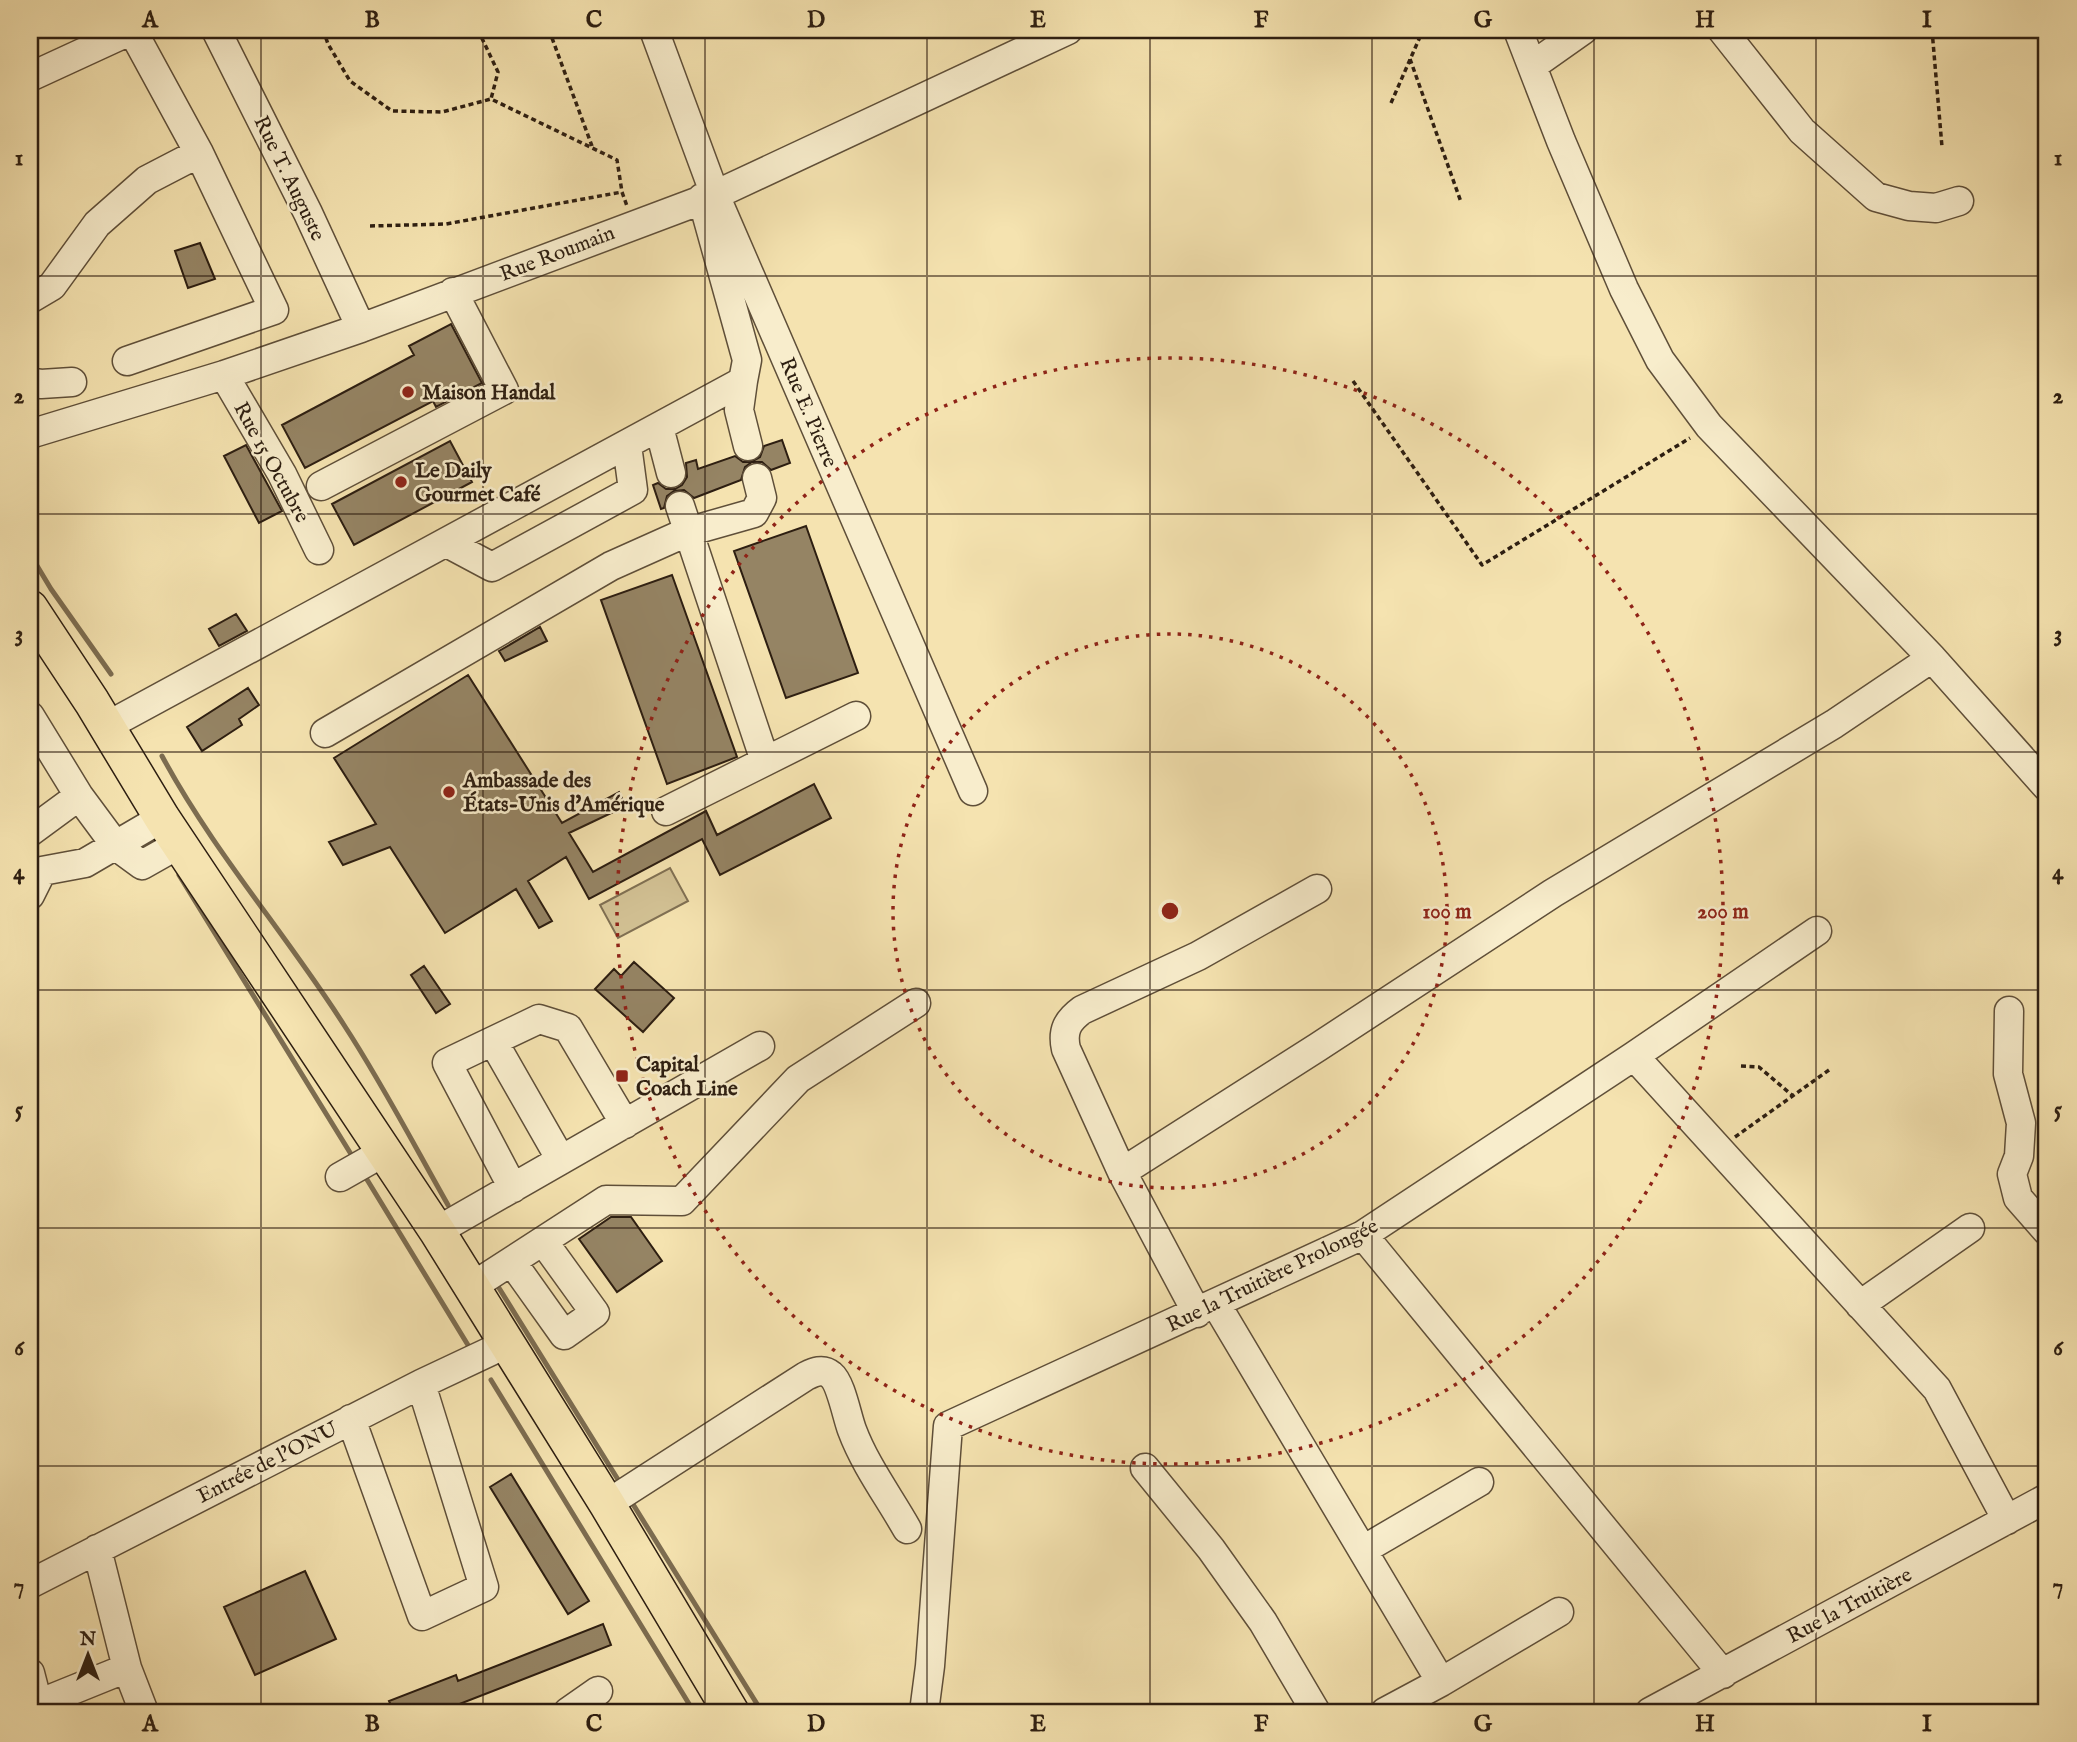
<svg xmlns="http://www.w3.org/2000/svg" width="2077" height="1742" viewBox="0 0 2077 1742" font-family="'IM FELL English',serif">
<rect width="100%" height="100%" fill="#f5e3b0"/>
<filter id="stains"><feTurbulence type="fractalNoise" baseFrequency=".00286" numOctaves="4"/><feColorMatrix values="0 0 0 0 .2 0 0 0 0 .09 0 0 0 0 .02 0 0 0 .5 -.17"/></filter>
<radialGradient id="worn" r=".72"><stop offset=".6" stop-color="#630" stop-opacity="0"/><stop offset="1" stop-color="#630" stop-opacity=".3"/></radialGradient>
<path fill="#d3c295" stroke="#807053" stroke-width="2" d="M670 868 688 901 618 938 600 905Z"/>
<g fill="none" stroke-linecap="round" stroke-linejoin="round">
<path stroke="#7c6c50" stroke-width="5" d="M30 554 51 589 111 674
M162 756C213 851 286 934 344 1025 382 1083 414 1145 448 1205
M179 875 354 1159
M363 1173 471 1350
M499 1288 622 1486
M491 1380 694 1712
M631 1501 762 1712"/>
</g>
<path fill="#958464" stroke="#2d1e11" stroke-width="2" d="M200 243 215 279 188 288 175 251Z
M451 324 482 383 436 407 433 401 305 468 282 425 414 355 409 346Z
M782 440 790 463 771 470 762 462H752L745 467 741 480 694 498 684 490 674 491 667 496 664 508 661 509 653 485 658 483 666 489H675L682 485 687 477 686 463 696 460 698 469 735 456 743 462H751L760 457 764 446Z
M450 441 472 482 354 545 332 504Z
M246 445 282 511 259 523 224 456Z
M806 526 858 673 786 698 734 551Z
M672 575 737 757 667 784 601 600Z
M236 614 247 631 219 646 209 629Z
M540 627 547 641 505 661 499 651Z
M468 675 562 823 619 792 626 806 569 833 593 872 706 811 717 835 814 784 831 818 720 875 702 839 589 899 566 857 528 881 552 921 539 928 516 889 445 933 390 847 343 865 329 842 376 824 334 758Z
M248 688 259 705 239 719 242 725 202 751 187 727Z
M634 962 674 998 643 1032 595 989 614 969 621 976Z
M424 966 450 1004 436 1013 411 975Z
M611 1217H631L662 1261 617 1292 579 1239Z
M511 1474 589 1601 568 1614 490 1487Z
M305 1571 336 1639 255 1675 224 1607Z
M603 1624 611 1645 439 1712H394L389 1701 456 1675 458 1681Z"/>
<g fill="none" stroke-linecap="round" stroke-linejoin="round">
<defs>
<path id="minor" d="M216 30 308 213 361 328
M654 30 715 195 973 791
M1518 30 1561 141 1624 289 1660 360 1709 426 1932 658 2047 787
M1722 30 1802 131 1876 197 1909 206 1936 208 1959 201
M1532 66 1583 30
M30 77 132 30
M30 299 52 286 97 224 147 180 199 153
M127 361 274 310 199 153 132 30
M224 375 282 474 319 550
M743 381 739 410 748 446
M30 382 41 384 72 382
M659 427 671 473
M30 434 224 375 361 328 715 195 1068 30
M321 486 504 390 453 292
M680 506 765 761
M447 543 492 567 633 490 627 445
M30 716 79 796 116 846 142 865 181 843
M107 726 743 381 747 360 702 198
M325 733 611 566 687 532 754 513 762 498 757 478
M666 811 856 716
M30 832 79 796
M30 895 42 871 85 863 162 818
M2009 1011 2008 1074 2021 1123 2019 1156 2012 1174 2018 1198 2047 1231
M493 1041 561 1160
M1634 1056 1937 1389 2007 1520
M1122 1172 1318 1047 1553 893 1834 724 1932 658
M340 1177 384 1152
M513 1188 447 1063 539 1019 568 1028 625 1124
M437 1231 760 1046
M1363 1235 1723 1674
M512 1262 564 1335 595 1313 543 1241
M470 1288 606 1200 682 1201 798 1079 916 1003
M1216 1304 1441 1682 1385 1712
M1860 1305 1970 1228
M1197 1313 1122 1172 1066 1049C1062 1031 1067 1021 1082 1010L1198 956 1317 889
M351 1419 422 1616 484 1587 421 1384
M1145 1468 1211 1549 1263 1622 1316 1712
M607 1504 806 1376C814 1372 823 1368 831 1375 841 1383 847 1417 852 1430 865 1465 889 1497 907 1529
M97 1549 127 1668 144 1712
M1363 1550 1479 1482
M30 1584 421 1384 506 1344
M30 1673 38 1704 127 1668
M1441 1682 1559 1612
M568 1712 598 1691
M924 1712 930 1666 948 1426 1363 1235 1634 1056 1817 931
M1650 1712 2047 1498"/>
<path id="major" d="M30 608 92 702 162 818 437 1231 607 1504 731 1712"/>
</defs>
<use href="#minor" stroke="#5f4f39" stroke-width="31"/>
<use href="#major" stroke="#2d1e11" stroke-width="38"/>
<path stroke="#2d1e11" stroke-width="3.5" stroke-dasharray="5 3.5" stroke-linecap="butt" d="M323 30 328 44 350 81 392 111 442 112 491 99 617 160 622 192
M478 30 498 72 491 99
M549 30 592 146
M1932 30 1942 147
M1410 59 1461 202
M1391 103 1423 30
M370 226 446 224 622 192 627 206
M1353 381 1482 565 1690 438
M1741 1066 1759 1067 1793 1096
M1735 1137 1829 1070"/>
<use href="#minor" stroke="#f8edcc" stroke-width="28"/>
<use href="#major" stroke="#f5e3b0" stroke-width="35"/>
</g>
<path fill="none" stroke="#2d1e11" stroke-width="2" stroke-opacity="0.55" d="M261 30V1712M483 30V1712M705 30V1712M927 30V1712M1150 30V1712M1372 30V1712M1594 30V1712M1816 30V1712M30 276H2047M30 514H2047M30 752H2047M30 990H2047M30 1228H2047M30 1466H2047"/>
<g fill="none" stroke="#8f2418" stroke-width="3.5" stroke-dasharray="3.5 7">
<circle cx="1170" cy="911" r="277"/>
<circle cx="1170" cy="911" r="553"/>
</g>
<g fill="#8f2418" stroke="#f8edcc" stroke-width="2.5">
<circle cx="408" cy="392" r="7"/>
<circle cx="401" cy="482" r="7"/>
<circle cx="449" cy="792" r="7"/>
<rect x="615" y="1069" width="14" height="14" rx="3.5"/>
</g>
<g text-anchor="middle" stroke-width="5" stroke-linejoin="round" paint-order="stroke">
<g font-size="21" fill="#2d1e11" stroke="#f8edcc">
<text transform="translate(290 178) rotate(64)" y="7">Rue T. Auguste</text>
<text transform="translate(557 253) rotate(-21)" y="7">Rue Roumain</text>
<text transform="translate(809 412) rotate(67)" y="7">Rue E. Pierre</text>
<text transform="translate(272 462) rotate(61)" y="7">Rue 15 Octubre</text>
<text transform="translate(1272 1275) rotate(-26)" y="7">Rue la Truitière Prolongée</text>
<text transform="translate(267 1462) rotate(-27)" y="7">Entrée de l'ONU</text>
<text transform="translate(1849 1605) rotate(-28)" y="7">Rue la Truitière</text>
</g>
<g font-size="21" font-weight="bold" fill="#2d1e11" stroke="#f8edcc" text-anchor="start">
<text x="422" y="399">Maison Handal</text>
<text x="415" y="477">Le Daily<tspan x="415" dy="24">Gourmet Café</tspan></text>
<text x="463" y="787">Ambassade des<tspan x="463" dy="24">États-Unis d'Amérique</tspan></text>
<text x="636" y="1071">Capital<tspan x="636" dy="24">Coach Line</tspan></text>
</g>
</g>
<circle cx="1170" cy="911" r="10" fill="#8f2418" stroke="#f8edcc" stroke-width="3.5"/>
<g font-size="21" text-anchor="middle" font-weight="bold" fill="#8f2418" stroke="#f8edcc" stroke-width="5" stroke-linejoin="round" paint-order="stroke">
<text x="1447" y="918">100 m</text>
<text x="1723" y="918">200 m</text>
</g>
<rect width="2077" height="1742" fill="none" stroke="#f5e3b0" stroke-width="77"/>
<g transform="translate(88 1655)" stroke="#f8edcc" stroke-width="5" paint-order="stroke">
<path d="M0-5L12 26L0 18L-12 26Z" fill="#2d1e11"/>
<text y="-10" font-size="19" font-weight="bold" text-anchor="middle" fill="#2d1e11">N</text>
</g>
<rect x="38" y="38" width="2000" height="1666" fill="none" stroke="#2d1e11" stroke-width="2.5"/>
<g font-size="23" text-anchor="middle" font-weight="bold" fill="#2d1e11">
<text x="150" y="27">A</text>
<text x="372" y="27">B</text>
<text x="594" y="27">C</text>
<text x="816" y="27">D</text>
<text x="1038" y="27">E</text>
<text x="1261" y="27">F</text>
<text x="1483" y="27">G</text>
<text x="1705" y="27">H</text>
<text x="1927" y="27">I</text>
<text x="19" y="165">1</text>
<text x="2058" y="165">1</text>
<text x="19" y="403">2</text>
<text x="2058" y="403">2</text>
<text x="19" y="641">3</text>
<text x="2058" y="641">3</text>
<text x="19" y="879">4</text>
<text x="2058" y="879">4</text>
<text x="19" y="1117">5</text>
<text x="2058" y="1117">5</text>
<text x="19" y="1355">6</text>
<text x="2058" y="1355">6</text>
<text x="19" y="1593">7</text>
<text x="2058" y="1593">7</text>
<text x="150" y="1731">A</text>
<text x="372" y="1731">B</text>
<text x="594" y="1731">C</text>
<text x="816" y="1731">D</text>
<text x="1038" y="1731">E</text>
<text x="1261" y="1731">F</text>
<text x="1483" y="1731">G</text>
<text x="1705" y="1731">H</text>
<text x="1927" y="1731">I</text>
</g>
<rect width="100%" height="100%" filter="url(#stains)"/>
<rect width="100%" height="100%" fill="url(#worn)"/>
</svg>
